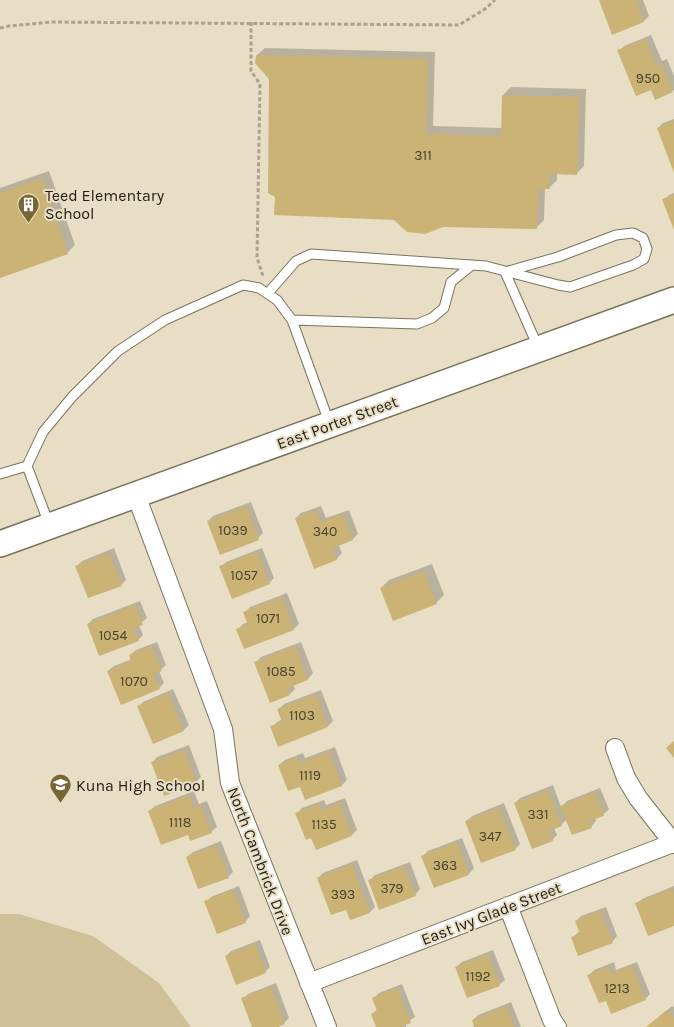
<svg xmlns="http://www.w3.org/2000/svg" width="674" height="1027" viewBox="0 0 674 1027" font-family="Karla,sans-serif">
<rect width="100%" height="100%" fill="#e7dec5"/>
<path fill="#cfc097" d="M0 914H19L93 936 159 983 191 1027H0Z"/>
<path fill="#0003" d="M600 0H643L649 16 644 21 613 33Z
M651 35 662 61 667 59 674 76V90L655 98 652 88 619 51 624 46Z
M265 48 435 52 433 126 502 128 503 95 511 87 586 89 584 166 576 174 557 173V180L549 188H545L544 220 536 228 395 219 276 196 270 78 257 55Z
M674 119V169L658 128 663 123Z
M49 171 75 245 67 253 0 276V188Z
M674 193V227L664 200 669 195Z
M251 502 263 533 258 538 208 521 213 516Z
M321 506 326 518 349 510 358 534 353 539 338 544 342 553 337 559 315 567 296 518 301 513Z
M114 548 126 580 121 585 77 566 82 561Z
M262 548 274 578 269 583 221 567 226 562Z
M432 564 444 595 436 603 381 588 389 580Z
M287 593 299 624 294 629 245 648 238 629 243 624 248 622 245 613 250 607Z
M140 601 147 618 139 625 143 635 138 640 88 624 93 619Z
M157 642 166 665 159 671 164 683 159 688 108 671 114 666 132 659 130 655 136 650Z
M301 642 313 673 308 679 293 684 295 689 290 694 271 701 256 662 261 657Z
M173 689 189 725 184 730 138 707 143 702Z
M321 690 333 721 328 726 272 727 277 722 283 719 279 709 284 704Z
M189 745 201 777 196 782 152 763 157 757Z
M335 747 347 780 342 785H301L279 765 285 760 303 753 305 758Z
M553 785 561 807 567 801 600 788 609 809 604 814 595 818 596 821 591 827 567 819 561 825 554 828 557 835 552 840 515 803 520 798Z
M194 791 199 804 207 801 217 827 211 832 189 833 149 811 155 806Z
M345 798 357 830 352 835 317 848 312 836 297 813 302 808 324 800 326 805Z
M504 803 520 844 515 849 467 821 472 816Z
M462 838 474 868 469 874 434 887 423 856 428 851Z
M221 841 233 872 228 877 187 857 193 852Z
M357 860 375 907 370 912 347 908 318 878 323 873Z
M410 862 420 889 415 895 370 880 375 875Z
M239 886 250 916 245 922 206 902 211 897Z
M674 886V924L637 904 642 899Z
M606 907 617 936 612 942 573 937 580 931 576 921 581 916Z
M260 940 270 967 265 972 226 956 231 951Z
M493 950 505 980 499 985 456 967 462 962Z
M614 962 616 970 637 962 650 994 645 999 589 975 594 970Z
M276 983 289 1018 284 1023 274 1027H254L243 999 248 994Z
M402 984 415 1017 406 1023V1027H377L372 1014 378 1009 374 998 379 993Z
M511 1002 521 1027H476L473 1020 478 1015Z
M672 1006 674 1007V1027H647Z"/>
<path fill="#cbb375" d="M599 0H636L644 22 612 35Z
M646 39 656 66 662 64 673 92 655 100 651 90 636 96 617 50Z
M256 55 428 59 426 134 501 136 502 95 579 97 577 175 550 174V189H538L537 229 443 227 425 234 407 232 394 220 274 215 275 197 268 193 269 79 255 63Z
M674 121V173L657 128Z
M42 178 68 254 0 278V193Z
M674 195V230L662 199Z
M246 506 259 540 220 555 207 521Z
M316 510 321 522 343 514 353 540 333 548 337 560 314 569 295 518Z
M257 552 270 584 232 599 219 566Z
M109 553 122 586 88 598 75 566Z
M424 571 437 604 393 621 380 588Z
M282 597 294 630 244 649 236 629 248 625 243 612Z
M135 605 143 625 133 628 139 641 99 656 87 624Z
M151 646 162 671 154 674 160 689 121 705 107 671 131 661 129 655Z
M295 646 308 680 288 688 290 695 270 703 254 662Z
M168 693 184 731 153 744 137 706Z
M316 694 328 727 278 747 270 726 282 722 277 709Z
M674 741V758L666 748Z
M184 750 197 783 164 796 151 762Z
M329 752 342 786 305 800 300 787 288 791 278 765 297 757 299 763Z
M548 790 562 826 549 831 553 841 532 849 514 803Z
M595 792 604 816 589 821 592 828 572 835 560 806Z
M189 795 194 808 201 805 212 833 190 841 188 835 161 845 148 811Z
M340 803 352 836 316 850 311 838 306 840 295 813 319 804 321 810Z
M499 808 516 850 481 863 465 821Z
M457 842 469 875 434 888 421 856Z
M216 845 229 878 198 889 186 857Z
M352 864 370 913 350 920 346 910 331 915 317 878Z
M404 866 416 896 379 910 368 880Z
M672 889 674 893V926L648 936 635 903Z
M233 890 246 923 217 934 204 901Z
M600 911 613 943 578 956 571 937 580 934 575 921Z
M255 944 266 973 236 985 225 956Z
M488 954 500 986 467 998 455 967Z
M632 966 646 1000 611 1014 606 1001 599 1003 587 975 608 967 611 974Z
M271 987 285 1024 278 1027H252L241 998Z
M397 988 411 1023 400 1027H376L371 1014 377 1011 372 998Z
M506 1006 514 1027H474L472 1020Z
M667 1010 674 1018V1027H646Z"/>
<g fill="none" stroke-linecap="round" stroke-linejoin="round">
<defs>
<path id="lane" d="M505 272 538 347
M268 293 296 261 311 254 486 266 558 285 570 287 633 265 644 259 647 249 643 238 633 233 616 235 558 257 505 272
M292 320 417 324 432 318 444 308 451 282 472 265
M0 474 27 466
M49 524 27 466 43 432 72 397 118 351 165 320 243 285 259 288 277 300 292 320 329 422"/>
<path id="street" d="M136 495 223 729 230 783 327 1027
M615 748 626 778 638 798 674 844
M508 906 552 1020 557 1027
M309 983 673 843"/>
<path id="secondary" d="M0 544 674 300"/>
</defs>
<use href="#lane" stroke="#7c735d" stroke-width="11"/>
<use href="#street" stroke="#7c735d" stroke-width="20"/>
<use href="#secondary" stroke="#7c735d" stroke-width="28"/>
<path stroke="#aaa28e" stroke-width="3" stroke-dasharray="4 2.5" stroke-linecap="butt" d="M251 22V71L260 84 257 258 263 276
M0 28 9 26 51 22 459 25 485 9 495 0"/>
<use href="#lane" stroke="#fff" stroke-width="9"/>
<use href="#street" stroke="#fff" stroke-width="18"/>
<use href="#secondary" stroke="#fff" stroke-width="25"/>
</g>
<defs>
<symbol id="building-pin" viewBox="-11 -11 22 30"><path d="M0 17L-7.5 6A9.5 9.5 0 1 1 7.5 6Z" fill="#796635" stroke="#e7dec5"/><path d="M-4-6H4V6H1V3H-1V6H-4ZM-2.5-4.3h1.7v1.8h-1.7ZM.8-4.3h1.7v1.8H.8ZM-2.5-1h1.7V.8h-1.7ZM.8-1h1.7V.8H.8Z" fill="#fff"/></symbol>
<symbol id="school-pin" viewBox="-11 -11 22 30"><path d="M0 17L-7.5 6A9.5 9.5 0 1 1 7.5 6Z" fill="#796635" stroke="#e7dec5"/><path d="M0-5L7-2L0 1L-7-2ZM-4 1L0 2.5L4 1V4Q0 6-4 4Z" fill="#fff"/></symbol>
</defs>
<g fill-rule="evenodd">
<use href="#building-pin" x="16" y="192" width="25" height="34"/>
<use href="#school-pin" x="48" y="772" width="25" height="34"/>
</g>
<g text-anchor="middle" stroke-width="4" stroke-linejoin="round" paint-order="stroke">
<g font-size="14" fill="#4c422c">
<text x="648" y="83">950</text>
<text x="423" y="160">311</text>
<text x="233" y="535">1039</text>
<text x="325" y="536">340</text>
<text x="244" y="580">1057</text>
<text x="268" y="623">1071</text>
<text x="113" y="640">1054</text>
<text x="281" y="676">1085</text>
<text x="134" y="686">1070</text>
<text x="302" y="720">1103</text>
<text x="310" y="780">1119</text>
<text x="538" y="819">331</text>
<text x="180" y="827">1118</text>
<text x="324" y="829">1135</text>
<text x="490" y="841">347</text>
<text x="445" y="870">363</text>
<text x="392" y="893">379</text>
<text x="343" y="899">393</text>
<text x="478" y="981">1192</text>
<text x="617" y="993">1213</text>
</g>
<g font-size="16" fill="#211d14" stroke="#e7dec5" text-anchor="start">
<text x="45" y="201">Teed Elementary<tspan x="45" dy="18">School</tspan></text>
<text x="76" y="791">Kuna High School</text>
</g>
<g font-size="16" fill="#211d14" stroke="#e7dec5">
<text transform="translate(337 422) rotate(-20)" y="6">East Porter Street</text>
<text transform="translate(261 861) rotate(69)" y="6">North Cambrick Drive</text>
<text transform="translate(491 913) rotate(-21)" y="6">East Ivy Glade Street</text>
</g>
</g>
</svg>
